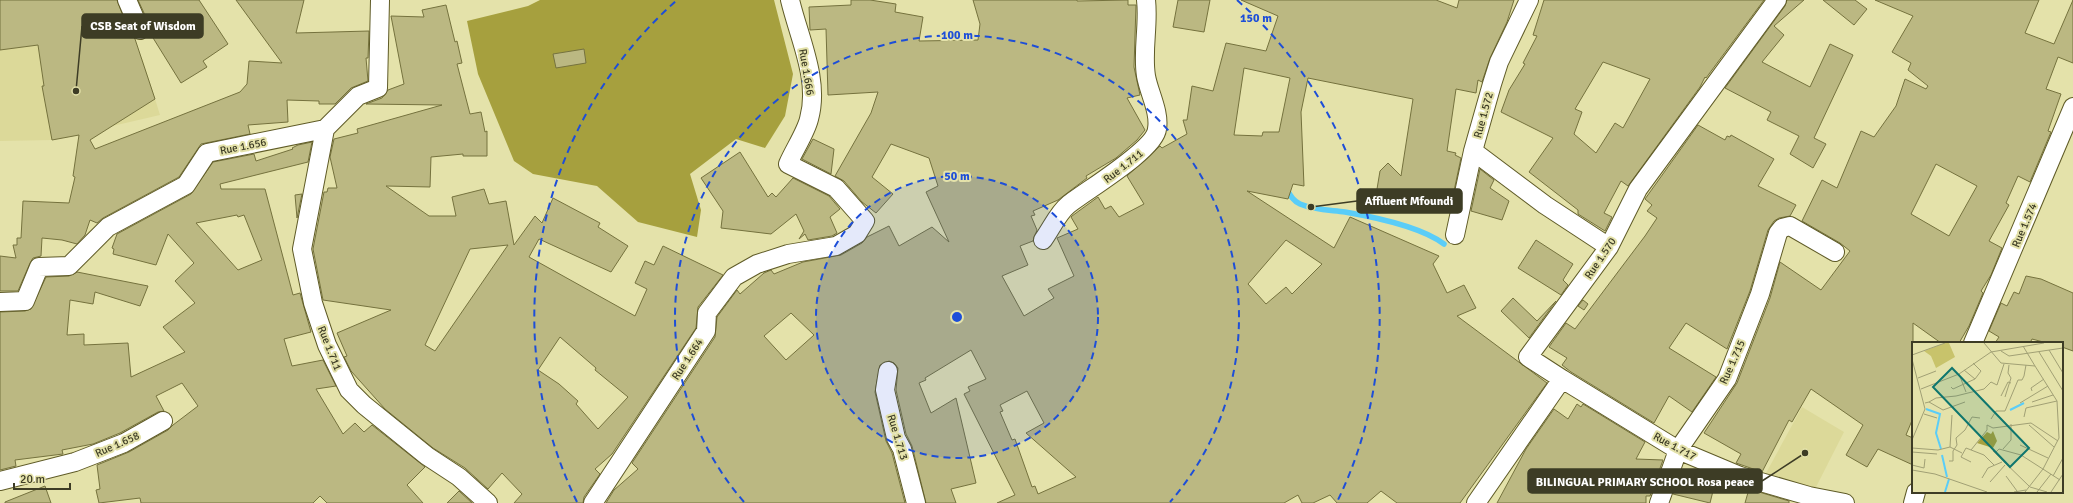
<svg xmlns="http://www.w3.org/2000/svg" width="2073" height="503" viewBox="0 0 2073 503" font-family="Signika,sans-serif">
<rect width="100%" height="100%" fill="#e4e2aa"/>
<path fill="#dcd999" d="M0 0H121L136 46 143 60 160 115 52 140 0 141Z
M1802 407 1844 432 1815 489 1765 475Z"/>
<path fill="#a6a03e" d="M540 0H774L793 74 785 116 765 148 736 139 690 174 701 210 697 237 638 222 597 186 533 174 514 161 478 74 467 21 528 6Z"/>
<g fill="none" stroke-linecap="round" stroke-linejoin="round">
<path stroke="#5acdf8" stroke-width="5.5" d="M1286 188C1290 195 1293 201 1300 204 1314 210 1330 210 1345 212 1374 217 1420 226 1444 244"/>
</g>
<path fill="#bbb882" stroke="#75723e" fill-rule="evenodd" d="M0 0H117L130 34 135 39 155 99 90 140 95 149 240 92 247 84 249 61 282 63 236 0H304L296 33 369 31 368 58H366L368 81 351 88 335 104H319V101L287 100 288 122 248 125 250 134 201 144 179 177 103 218 97 223 90 220 85 235 77 244 62 240 42 238 41 256 33 258 30 263 18 291H0V256L16 258 13 245H17V238H21L23 201 69 203 75 177 73 176 79 135 52 140 42 86H44L38 45 0 50Z
M138 0H199L228 44 203 61 207 67 181 83 150 33V26Z
M851 0H870L896 4 895 12 923 17 919 41 978 40 980 24 973 0H1077V1L1128 0V5H1136L1134 67 1140 95 1127 98 1145 130 1137 140 1116 158 1086 176 1087 178 1058 200 1033 211 1035 215 1031 216 1037 230 1033 241 1020 246 1028 265 1002 276 1024 316 1054 298 1048 289 1074 276 1057 238 1078 229 1071 217 1072 216 1098 197 1105 209 1111 206 1119 217 1144 204 1127 176 1160 146 1162 148 1187 134 1183 120H1187L1192 86 1213 91 1226 43 1266 51 1278 16 1241 0H1436L1457 8 1459 0H1514L1507 22 1490 58 1482 82 1478 80 1476 93 1456 89 1447 151 1456 153 1455 155 1461 158 1451 205 1413 194 1408 208 1375 201 1380 171 1388 163 1401 176 1413 99 1308 78 1301 112 1304 186 1293 184 1288 199 1247 191 1334 248 1350 217 1439 256 1433 264 1447 293 1464 285 1476 308 1457 316 1547 383 1460 503H1397L1381 491 1367 503H1337L1330 495 1313 503H1302L1298 495 1284 503H997L1015 495 964 394 970 391 968 387 986 379 971 350 925 378 926 380 919 383 931 413 956 398 976 483 951 489 956 503H926L912 446 906 434 896 390 898 368 894 363 889 361 880 365 875 392 886 441 892 453 905 503H606L614 490 638 469 632 463 715 337 717 317 737 290 740 294 764 273 771 270 774 274 803 262 841 255 862 243 867 237 889 226 899 246 932 227 949 242 926 192 938 186 929 158 891 144 872 177 893 194 876 213 862 202 844 181 835 176 871 113 878 92 828 95 826 29 810 30 809 7 851 5ZM1244 68 1290 78 1279 132H1263L1262 136 1234 135ZM1286 240 1322 264 1292 294 1286 287 1266 304 1248 284ZM791 313 814 335 786 360 764 336ZM1027 391 1044 423 1026 433 1076 477 1038 494 1035 486 1032 487 1015 439 1012 440 1000 412 1003 411 1000 405Z
M1178 0H1210L1204 32 1173 27Z
M1544 0H1764L1706 78 1705 77 1700 87 1628 186 1621 181 1604 213 1612 217 1605 231 1578 214V210L1529 172 1553 138 1501 112 1509 90 1525 64 1523 63 1537 36 1533 35ZM1603 62 1650 79 1623 128 1615 123 1596 153 1574 134 1582 112 1575 109Z
M1787 0H1804L1774 26 1784 35 1762 62 1810 87 1830 44 1853 55 1814 138 1826 144 1813 168 1790 154 1799 136 1767 120 1771 112 1725 88 1785 6Z
M1823 0H1855L1867 9 1854 25Z
M1875 0H2039L2025 33 2054 44 2073 0V63L2058 57 2046 89 2061 94 2048 131 2051 132 2030 182 2018 176 2006 203 2009 205 1989 241 2002 248 1991 275 1981 291 1983 293 1969 326 1959 343H1941L1913 323V418L1906 435 1913 438V465L1878 449 1867 467 1846 455 1863 425 1811 389 1792 422 1789 420 1762 472 1736 463 1741 454 1704 433 1737 383 1770 298 1780 262 1821 290 1850 251 1840 243 1802 221 1822 180 1837 188 1861 131 1874 137 1896 106 1905 79 1926 89 1928 86 1908 70 1911 63 1892 52 1913 16ZM1936 164 1977 186 1949 236 1911 214Z
M446 5 455 42 457 41 462 63 457 64 470 114 481 112 485 132 487 131V156H463V154L431 157 430 187 386 186 429 216H456L452 197 484 189 489 204 506 201 514 245 535 216 542 223 553 198 600 223 598 227 628 246 611 272 539 239 529 257 635 316 647 289 635 283 645 261 654 265 663 246 723 275 698 307 696 328 612 454 595 469 600 474 584 497 583 503H514L522 494 502 473 488 489 465 468 433 448 385 409 351 371 344 357 347 356 337 333 391 310 323 300 313 249 324 192H327L328 188H337L330 157 334 139 358 133 357 129 442 105 366 104 382 98 388 90 404 84 391 16 424 17 422 10ZM508 245 435 351 425 345 470 249ZM560 337 596 368 595 370 628 397 598 429 576 404 578 401 559 384 538 370Z
M584 49 586 63 556 68 553 54Z
M1698 125 1725 140 1727 136 1730 137 1731 135 1774 159 1758 186 1796 205 1790 216 1779 218 1774 221 1768 230 1750 291 1727 349 1686 323 1669 348 1716 377 1692 412 1669 396 1654 423 1571 372 1562 365 1567 358 1549 347 1566 323 1575 329 1645 236 1657 218 1647 211 1652 205 1645 199Z
M813 139 834 149 831 174 802 159Z
M312 142 308 162 220 184 221 189H265L293 295 300 293 311 332 284 339 292 366 323 360 336 386 316 389 343 434 355 423 364 432 372 425 425 467 407 485 423 503H327L320 496 313 503H141L140 498 99 503 96 490 100 489 97 465 129 452 168 430 173 425 198 406 182 383 156 396 164 411 158 412 120 433 93 444 62 450 63 454 15 460 16 466 0 470V312L25 311 31 309 46 277 69 276 77 272 148 286 140 306 95 292 93 304 70 300 67 335 84 334V345L128 343 131 377 185 352 163 327 195 303 175 281 194 263 168 234 156 265 113 254 114 249 112 248 117 234 191 194 213 162 254 154 256 161 293 149 292 148 298 145ZM237 215 238 217 244 215 262 260 238 270 196 223Z
M740 152 768 197 772 193 776 197 793 178 829 196 840 209 830 217 837 233 832 236 808 240 805 234 799 239 804 231 796 214 771 234 721 228 723 211 701 178Z
M1480 169 1494 180 1490 188 1509 201 1502 220 1471 211Z
M302 194 297 218 295 195Z
M1536 240 1573 264 1563 280 1568 285 1561 295 1518 268Z
M2026 276 2041 279 2073 293V351L2062 347V343H2047L2032 339 2030 343H1995L1999 337 1989 331 2001 303 2007 306 2014 292 2019 294Z
M1513 298 1537 321 1556 301 1529 338 1501 311Z
M1583 300 1588 304 1584 310 1578 306Z
M1577 404 1581 407 1583 404 1645 442 1636 459 1663 460 1650 496H1646V503H1497L1526 449 1554 409 1568 419Z
M1681 474 1715 483 1710 503 1673 494Z
M45 486 51 503H5V502Z
M1749 489 1789 501V503H1745Z
M459 491 472 503H447Z"/>
<g fill="none" stroke-linecap="round" stroke-linejoin="round">
<defs>
<path id="street" d="M127 0 140 30
M325 129 302 249 313 303 327 345 349 390 364 405 427 456 459 477 488 503
M1473 151 1545 205 1609 247
M1455 235 1473 151 1492 84 1499 62 1529 0
M1043 240C1051 229 1058 213 1068 205 1085 191 1155 150 1157 129 1160 112 1149 93 1146 76 1142 51 1149 25 1146 0
M0 302 25 301 39 267 69 266 108 227 186 185 207 153 325 129 358 96 378 88 380 0
M1973 343 2073 107
M888 371 885 390 896 438 902 449 916 503
M1562 379 1678 450 1740 476 1809 496 1845 503
M0 481 75 462 124 443 163 421
M593 503 706 331 707 313 734 277 757 264 788 254 836 246 857 234 865 221 836 188 788 164C794 150 806 132 809 119 820 80 799 38 790 0
M1476 503 1562 379 1528 357 1609 247 1638 189 1777 0
M1659 503 1678 450 1727 379 1760 294 1778 233 1782 228 1790 226 1835 252
M1913 503 1916 492"/>
</defs>
<use href="#street" stroke="#5f5b27" stroke-width="20"/>
<use href="#street" stroke="#fff" stroke-width="18"/>
</g>
<circle cx="957" cy="317" r="141" fill="#1d4ed8" fill-opacity=".12"/>
<g fill="none" stroke="#1d4ed8" stroke-width="2" stroke-dasharray="7 5">
<circle cx="957" cy="317" r="141"/>
<path d="M744 502A282 282 0 1 1 1170 502"/>
<path d="M577 502A423 423 0 0 1 677 0M1237 0A423 423 0 0 1 1337 502"/>
</g>
<g text-anchor="middle" stroke-width="4" stroke-linejoin="round" paint-order="stroke">
<g font-size="11" fill="#3d3c25" stroke="#e4e2aa">
<text transform="translate(807 72) rotate(80)" y="4">Rue 1.666</text>
<text transform="translate(1483 115) rotate(-75)" y="4">Rue 1.572</text>
<text transform="translate(243 146) rotate(-11)" y="4">Rue 1.656</text>
<text transform="translate(1123 166) rotate(-38)" y="4">Rue 1.711</text>
<text transform="translate(2024 225) rotate(-67)" y="4">Rue 1.574</text>
<text transform="translate(1600 258) rotate(-56)" y="4">Rue 1.570</text>
<text transform="translate(330 348) rotate(68)" y="4">Rue 1.711</text>
<text transform="translate(687 359) rotate(-57)" y="4">Rue 1.664</text>
<text transform="translate(1732 362) rotate(-66)" y="4">Rue 1.715</text>
<text transform="translate(898 437) rotate(73)" y="4">Rue 1.713</text>
<text transform="translate(117 444) rotate(-24)" y="4">Rue 1.658</text>
<text transform="translate(1675 446) rotate(28)" y="4">Rue 1.717</text>
</g>
</g>
<g transform="translate(1912 342)">
<rect width="151" height="151" fill="#e4e2aa"/>
<path d="M33 1H37L43 15 24 26 19 14 12 9Z" fill="#c8c36b"/>
<path d="M81 89 85 99 81 106 65 101 75 90 79 92Z" fill="#a6a03e"/>
<path fill="none" stroke="#5acdf8" stroke-width="2" d="M14 67 28 72 24 91 29 107M98 68 112 61M30 113 35 135M33 150 37 137"/>
<path fill="none" stroke="#a1a075" stroke-width="1" d="M72 1 89 21 123 24 145 59 147 96 131 127 113 150M111 4 123 24M137 8 151 31M89 9 97 14 151 6M79 10 132 1M127 10 151 49M0 13 33 1M0 17 13 67 0 98M52 28 63 37M47 32 54 50M6 36 24 29M39 45 41 47 63 37 69 29 61 21M9 47 47 32 79 10M120 49 119 46 132 37M89 54 96 40 99 41M93 55 99 36 96 31 97 23M17 60 24 56 44 54 72 47 79 40 85 43 92 22M120 60 141 53M13 61 17 60 31 68 53 60M108 61 136 44M12 72 25 76M112 75 114 66 145 59M79 77 84 69H93L106 38H110L112 34 114 23M117 83 142 105M108 103 136 116M38 105 50 111M0 106 26 108 38 105 40 73M91 107 99 98V82M59 108 75 88V83L81 86 119 81 146 99M81 109 118 145 135 150M0 110 25 112M83 111 87 107 109 113 148 138M37 119H41V109L45 103 44 96 53 88 60 75 68 76M59 120 49 115 54 106 72 113 82 123M0 123 12 126 13 117M0 128 23 132 75 150M94 134 105 149M141 134 151 116M70 136 76 126 90 120M78 140 93 123M102 150 114 148M125 150 139 132M139 150 151 132"/>
<path fill="#0f766e" fill-opacity="0.15" stroke="#0f766e" stroke-width="2" d="M40 26 117 106 98 125 21 45Z"/>
<rect width="151" height="151" fill="none" stroke="#3d3c25" stroke-width="2"/>
</g>
<circle cx="957" cy="317" r="6" fill="#1d4ed8" stroke="#e4e2aa" stroke-width="2"/>
<g font-size="12" text-anchor="middle" font-weight="bold" fill="#1d4ed8" stroke="#e4e2aa" stroke-width="4" stroke-linejoin="round" paint-order="stroke">
<text x="1256" y="22">150 m</text>
<text x="957" y="39">100 m</text>
<text x="957" y="180">50 m</text>
</g>
<path fill="none" stroke="#3d3c25" stroke-width="1.5" d="M76 91L82 26M1311 207L1357 201M1805 453L1762 481"/>
<g fill="#3d3c25" stroke="#e4e2aa" stroke-width="1.5">
<circle cx="76" cy="91" r="4"/>
<circle cx="1311" cy="207" r="4"/>
<circle cx="1805" cy="453" r="4"/>
</g>
<g fill="#3d3c25" stroke="#3d3c25" stroke-width="1.5">
<rect x="82" y="14" width="121" height="24" rx="4"/>
<rect x="1357" y="189" width="105" height="24" rx="4"/>
<rect x="1528" y="469" width="234" height="24" rx="4"/>
</g>
<g font-size="12" text-anchor="middle" font-weight="bold" fill="#fff">
<text x="143" y="30">CSB Seat of Wisdom</text>
<text x="1409" y="205">Affluent Mfoundi</text>
<text x="1645" y="486">BILINGUAL PRIMARY SCHOOL Rosa peace</text>
</g>
<path d="M14 483v6h56v-6" fill="none" stroke="#3d3c25" stroke-width="2"/>
<text x="20" y="483" font-size="12" fill="#3d3c25" stroke="#e4e2aa" stroke-width="3" paint-order="stroke">20 m</text>
</svg>
